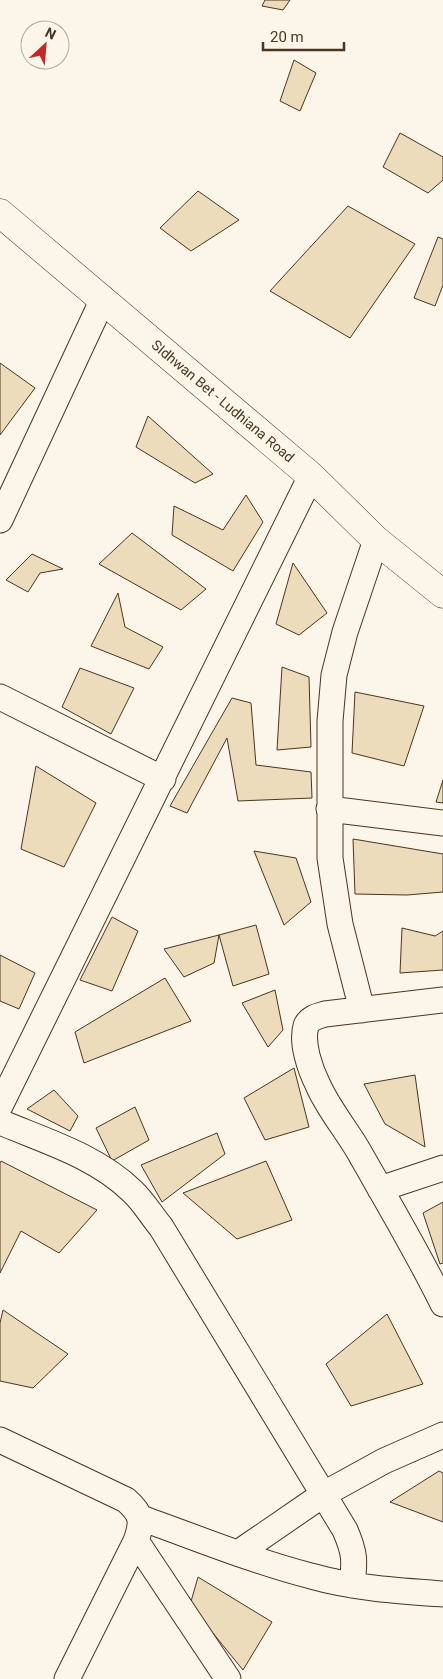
<svg xmlns="http://www.w3.org/2000/svg" width="443" height="1679" viewBox="0 0 443 1679" font-family="Roboto,sans-serif">
<rect width="100%" height="100%" fill="#fbf6e9"/>
<path fill="#ecdcbc" stroke="#4a3520" d="M265 0H290L283 10 262 6Z
M294 60 316 73 300 111 280 101Z
M400 133 443 157V180L428 193 383 167Z
M198 191 239 220 191 251 160 228Z
M348 206 415 244 350 338 270 291Z
M438 237 443 239V285L435 306 414 298Z
M0 363 35 388 0 435Z
M148 416 213 474 195 483 136 447Z
M246 495 263 522 233 571 172 535 174 506 223 530Z
M132 533 206 589 181 610 99 564Z
M32 554 63 569 40 573 28 592 6 580Z
M293 563 327 613 299 635 276 624Z
M118 593 125 627 163 647 149 669 91 646Z
M282 667 309 677 311 747 277 750Z
M80 668 134 688 111 734 62 707Z
M355 692 424 706 404 766 352 753Z
M232 698 251 703 256 765 311 772 312 798 238 801 227 738 187 813 170 806Z
M36 766 96 803 64 867 21 849Z
M443 780V803L436 802Z
M353 839 443 854V892L407 895 355 894Z
M254 851 296 858 311 902 284 925Z
M112 917 138 931 112 991 80 980Z
M256 925 269 974 233 986 219 935Z
M402 928 435 936 443 931V970L400 973Z
M219 935 214 963 184 977 164 949Z
M0 955 35 973 19 1009 0 1001Z
M165 978 191 1021 84 1063 75 1032Z
M275 990 283 1030 268 1047 242 1003Z
M294 1068 309 1127 265 1140 244 1098Z
M415 1075 425 1147 385 1124 364 1084Z
M54 1090 78 1116 70 1131 27 1109Z
M135 1107 149 1140 112 1161 96 1128Z
M217 1133 225 1154 162 1202 141 1165Z
M1 1161 97 1210 59 1253 21 1231 0 1273V1163Z
M266 1161 292 1220 237 1239 183 1193Z
M443 1202V1263L440 1264 423 1213Z
M3 1310 68 1354 33 1388 0 1381V1323Z
M387 1314 423 1384 351 1406 326 1364Z
M439 1471 443 1473V1522L390 1502Z
M198 1577 272 1622 243 1670 190 1605Z"/>
<g fill="none" stroke-linecap="round" stroke-linejoin="round">
<defs>
<path id="street" d="M0 520 103 299
M0 697 163 779
M329 809 443 823
M443 1000 325 1014C318 1016 309 1018 306 1026 301 1043 310 1069 318 1085 328 1108 345 1128 358 1150 387 1201 417 1251 443 1304
M362 1010 340 924 330 858V721L334 675 345 632 376 540
M0 1106 311 476
M0 1122C45 1141 96 1156 132 1191 143 1201 151 1215 161 1227L345 1530C355 1553 355 1560 352 1585
M380 1189 443 1168
M0 1440 126 1500C142 1514 143 1521 136 1541L67 1679
M141 1518C197 1538 253 1561 311 1576 353 1588 399 1591 443 1594
M136 1541 228 1679
M238 1553 324 1494 384 1461 443 1435"/>
<path id="secondary" d="M0 213 311 476 376 540 443 594"/>
</defs>
<use href="#street" stroke="#4a3520" stroke-width="27"/>
<use href="#secondary" stroke="#4a3520" stroke-width="29"/>
<use href="#street" stroke="#fbf6e9" stroke-width="25"/>
<use href="#secondary" stroke="#fbf6e9" stroke-width="28"/>
</g>
<g text-anchor="middle" stroke-width="4" stroke-linejoin="round" paint-order="stroke">
<g font-size="14" fill="#4a3520" stroke="#fbf6e9">
<text transform="translate(223 401) rotate(40)" y="5">SIdhwan Bet - Ludhiana Road</text>
</g>
</g>
<g transform="translate(45 45) rotate(26)"><circle r="24" fill="#fbf6e9" stroke="#b4a999"/>
<path d="M0-4L9 19L0 12L-9 19Z" fill="#c62828"/>
<text y="-8" font-size="14" font-weight="bold" text-anchor="middle" fill="#4a3520">N</text>
</g>
<path d="M263 42v8h81v-8" fill="none" stroke="#4a3520" stroke-width="2.5"/>
<text x="270" y="42" font-size="15" fill="#4a3520" stroke="#fbf6e9" stroke-width="4" paint-order="stroke">20 m</text>
</svg>
